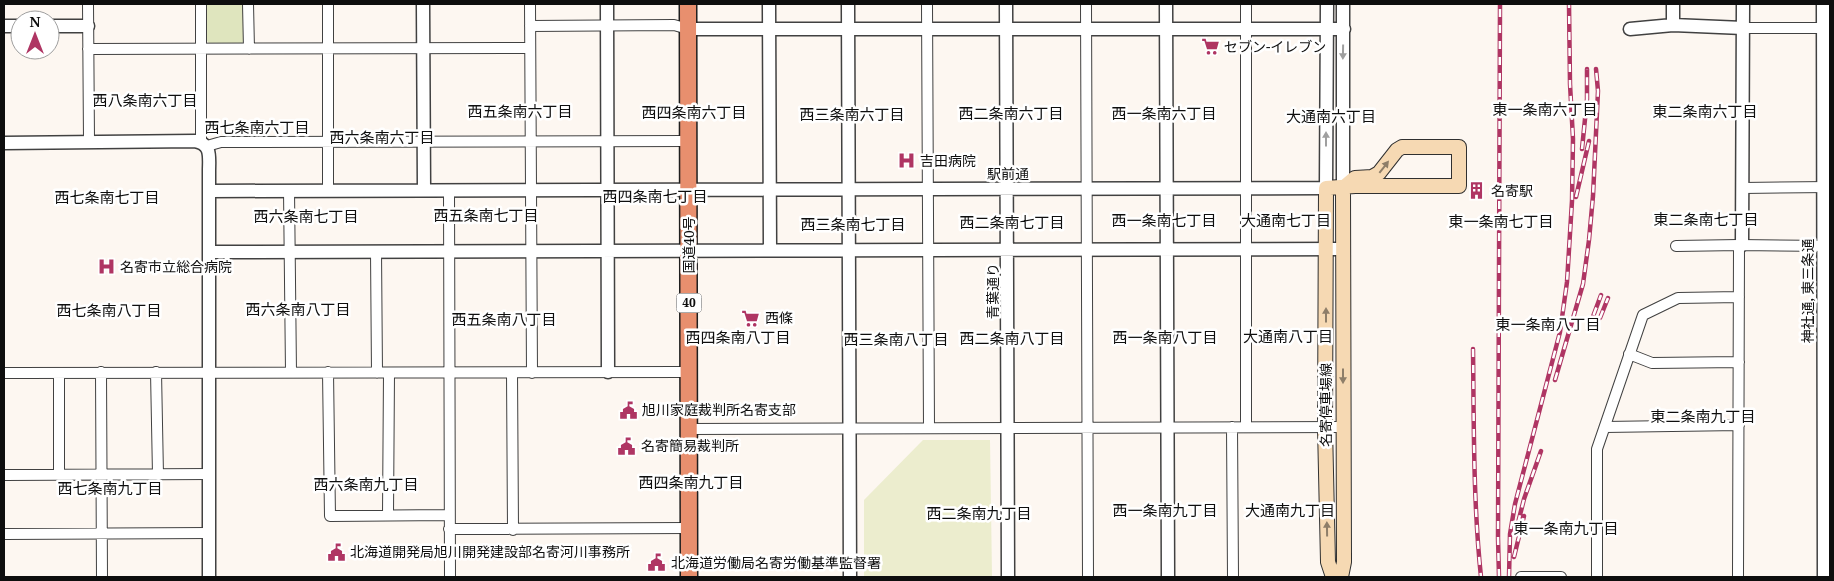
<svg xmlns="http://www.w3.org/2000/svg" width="1834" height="581" viewBox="0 0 1834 581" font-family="'Noto Serif','Noto Sans JP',serif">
<rect width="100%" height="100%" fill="#fdf7f1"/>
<path fill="#dfe5be" d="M205 4H245V40L242 43H209L206 40Z"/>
<path fill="#ecedce" d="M923 440H990L992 576H864V500Z"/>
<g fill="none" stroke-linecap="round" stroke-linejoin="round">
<defs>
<path id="minor" d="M88 4 89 141
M201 4V142
M248 4 249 49
M328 4V190
M530 4 532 373
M927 4 929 428
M1086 4 1088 577
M1246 4V427
M530 26 674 25 688 29
M1743 28H1830
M88 49 530 48
M207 146 221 142 688 141
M1743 188 1830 187
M289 190 291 372
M449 190 450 577
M1676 246 1739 245
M376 251 377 373
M1629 354 1652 363 1739 362
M101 372 102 577
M156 372 158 475
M328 372 330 516 449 515
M4 373 688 372
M59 373V474
M512 373 513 530
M1232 427 1233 577
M1605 427 1739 425
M689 429 1344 427
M4 475 210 474
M388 515 389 373
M449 529 689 528
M4 534 210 533
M1521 577H1561
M1597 577V449L1643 315 1678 298 1739 297
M1738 577 1739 245 1830 246"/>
<path id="tertiary" d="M423 4 424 190
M607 4 608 372
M769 4 770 250
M848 4 850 577
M1006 4 1008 577
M1166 4 1168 577
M1673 4V25
M1823 4 1824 577
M4 26H20
M50 26H88
M688 29H1344
M1630 29 1673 25 1743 28
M4 143 195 141C212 144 209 157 209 171V577
M1343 188V4
M209 191 1326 188 1327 4
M1742 245 1743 4
M210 252 1343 249"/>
<path id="secondary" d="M1333 577 1328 562 1325 427 1326 188 1355 186H1459V147H1402L1397 150 1379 173 1372 177 1355 178 1343 188
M1341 577 1344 562 1343 188"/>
<path id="trunk" d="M688 4 689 577"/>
</defs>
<use href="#minor" stroke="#414141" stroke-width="12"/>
<use href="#tertiary" stroke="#414141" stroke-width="15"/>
<use href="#secondary" stroke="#303030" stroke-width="16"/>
<use href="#trunk" stroke="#1f1f1f" stroke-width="19"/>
<use href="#minor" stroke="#fff" stroke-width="10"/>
<use href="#tertiary" stroke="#fff" stroke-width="12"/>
<use href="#secondary" stroke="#f6d9b3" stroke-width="14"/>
<use href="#trunk" stroke="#e88f6e" stroke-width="16"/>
<defs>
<path id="rail" d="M1582 149 1587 99V69
M1576 197 1589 141
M1600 318 1608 298
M1588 330 1601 295
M1473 349C1474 425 1473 501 1481 577
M1555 380 1583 284 1589 240 1593 196 1598 91 1596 69
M1518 523 1524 499 1541 451
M1514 557 1524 516
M1499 577 1498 538 1500 4
M1509 577 1510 534 1515 504 1560 332 1567 282 1572 201 1573 139 1570 84 1569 4"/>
</defs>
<use href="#rail" stroke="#af3563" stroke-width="4.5"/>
<use href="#rail" stroke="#fff" stroke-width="2.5" stroke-dasharray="8" stroke-linecap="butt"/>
</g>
<defs><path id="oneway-solid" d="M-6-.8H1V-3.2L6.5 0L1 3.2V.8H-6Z" transform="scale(1.25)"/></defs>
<g fill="#9f9f9f">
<use href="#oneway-solid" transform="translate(1343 52) rotate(91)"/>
<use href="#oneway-solid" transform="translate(1326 139) rotate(-90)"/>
</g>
<g fill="#8e7e69">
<use href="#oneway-solid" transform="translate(1384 167) rotate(-52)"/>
<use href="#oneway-solid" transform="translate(1326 315) rotate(-90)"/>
<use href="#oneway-solid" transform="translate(1343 376) rotate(90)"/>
<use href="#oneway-solid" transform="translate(1327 529) rotate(-91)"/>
</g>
<defs>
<symbol id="supermarket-bare" viewBox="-9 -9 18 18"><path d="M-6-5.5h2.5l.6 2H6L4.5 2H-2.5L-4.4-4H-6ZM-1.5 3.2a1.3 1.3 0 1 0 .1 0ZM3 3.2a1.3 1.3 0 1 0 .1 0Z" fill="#af3563" stroke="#fff" stroke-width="2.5" paint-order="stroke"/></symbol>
<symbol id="hospital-bare" viewBox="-9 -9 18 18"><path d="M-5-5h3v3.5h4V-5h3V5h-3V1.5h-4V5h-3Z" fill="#af3563" stroke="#fff" stroke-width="2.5" paint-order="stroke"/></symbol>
<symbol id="building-bare" viewBox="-9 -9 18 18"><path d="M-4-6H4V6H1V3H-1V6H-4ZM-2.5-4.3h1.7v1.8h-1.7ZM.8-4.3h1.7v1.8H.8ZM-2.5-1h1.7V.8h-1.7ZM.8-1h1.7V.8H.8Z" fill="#af3563" stroke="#fff" stroke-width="2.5" paint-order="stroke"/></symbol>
<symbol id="civic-bare" viewBox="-9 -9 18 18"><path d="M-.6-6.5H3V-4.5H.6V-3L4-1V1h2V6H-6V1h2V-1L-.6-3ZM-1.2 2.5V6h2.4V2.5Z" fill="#af3563" stroke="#fff" stroke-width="2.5" paint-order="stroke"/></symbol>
</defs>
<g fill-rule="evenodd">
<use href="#supermarket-bare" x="1198" y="34" width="25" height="25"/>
<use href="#hospital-bare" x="894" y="148" width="25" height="25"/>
<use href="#building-bare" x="1464" y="178" width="25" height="25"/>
<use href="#hospital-bare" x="94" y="254" width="25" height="25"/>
<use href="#supermarket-bare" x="738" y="306" width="25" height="25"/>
<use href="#civic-bare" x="616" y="398" width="25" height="25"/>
<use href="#civic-bare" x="614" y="434" width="25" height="25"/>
<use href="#civic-bare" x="324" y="540" width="25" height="25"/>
<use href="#civic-bare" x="644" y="550" width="25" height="25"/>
</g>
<g text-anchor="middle" stroke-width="5" stroke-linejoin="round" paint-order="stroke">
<rect fill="#fff" stroke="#565656" stroke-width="1" x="676.5" y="293.5" width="25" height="19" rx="4"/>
<g font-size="12" font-weight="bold" fill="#0e0e0e">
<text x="689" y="307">40</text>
</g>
<g font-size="14" fill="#0e0e0e" stroke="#fff" text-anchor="start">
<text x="1224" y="52">セブン-イレブン</text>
<text x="920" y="166">吉田病院</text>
<text x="1491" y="196">名寄駅</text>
<text x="120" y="272">名寄市立総合病院</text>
<text x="765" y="323">西條</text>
<text x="642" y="415">旭川家庭裁判所名寄支部</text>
<text x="641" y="451">名寄簡易裁判所</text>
<text x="350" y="557">北海道開発局旭川開発建設部名寄河川事務所</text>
<text x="671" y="568">北海道労働局名寄労働基準監督署</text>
</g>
<g font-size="14" fill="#0e0e0e" stroke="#fff">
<text x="1008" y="179">駅前通</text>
<text transform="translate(689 245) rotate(-90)" y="5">国道40号</text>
<text transform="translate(993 291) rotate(-90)" y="5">青葉通り</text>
<text transform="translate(1808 291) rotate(-90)" y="5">神社通, 東三条通</text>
<text transform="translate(1326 405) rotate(-90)" y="5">名寄停車場線</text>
</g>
<g font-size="15" fill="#0e0e0e" stroke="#fff">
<text x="145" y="106">西八条南六丁目</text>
<text x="1545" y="115">東一条南六丁目</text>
<text x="520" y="117">西五条南六丁目</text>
<text x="1705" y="117">東二条南六丁目</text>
<text x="694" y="118">西四条南六丁目</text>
<text x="1011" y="119">西二条南六丁目</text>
<text x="1164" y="119">西一条南六丁目</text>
<text x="852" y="120">西三条南六丁目</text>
<text x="1331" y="122">大通南六丁目</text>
<text x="257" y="133">西七条南六丁目</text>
<text x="382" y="143">西六条南六丁目</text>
<text x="655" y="202">西四条南七丁目</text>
<text x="107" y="203">西七条南七丁目</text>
<text x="486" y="221">西五条南七丁目</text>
<text x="306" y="222">西六条南七丁目</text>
<text x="1706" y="225">東二条南七丁目</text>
<text x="1164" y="226">西一条南七丁目</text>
<text x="1286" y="226">大通南七丁目</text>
<text x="1501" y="227">東一条南七丁目</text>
<text x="1012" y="228">西二条南七丁目</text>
<text x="853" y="230">西三条南七丁目</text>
<text x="298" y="315">西六条南八丁目</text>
<text x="109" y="316">西七条南八丁目</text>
<text x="504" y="325">西五条南八丁目</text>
<text x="1548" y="330">東一条南八丁目</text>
<text x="1288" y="342">大通南八丁目</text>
<text x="738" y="343">西四条南八丁目</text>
<text x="1165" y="343">西一条南八丁目</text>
<text x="1012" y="344">西二条南八丁目</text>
<text x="896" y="345">西三条南八丁目</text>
<text x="1703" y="422">東二条南九丁目</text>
<text x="691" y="488">西四条南九丁目</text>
<text x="366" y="490">西六条南九丁目</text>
<text x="110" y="494">西七条南九丁目</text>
<text x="1165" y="516">西一条南九丁目</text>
<text x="1290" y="516">大通南九丁目</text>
<text x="979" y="519">西二条南九丁目</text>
<text x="1566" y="534">東一条南九丁目</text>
</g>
</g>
<rect width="1834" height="581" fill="none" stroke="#0e0e0e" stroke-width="10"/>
<g transform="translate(35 35)"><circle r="24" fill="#ffffff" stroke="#9f9f9f"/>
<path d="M0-4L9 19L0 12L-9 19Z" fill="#af3563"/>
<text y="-8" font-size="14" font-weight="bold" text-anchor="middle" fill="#0e0e0e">N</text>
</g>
</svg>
